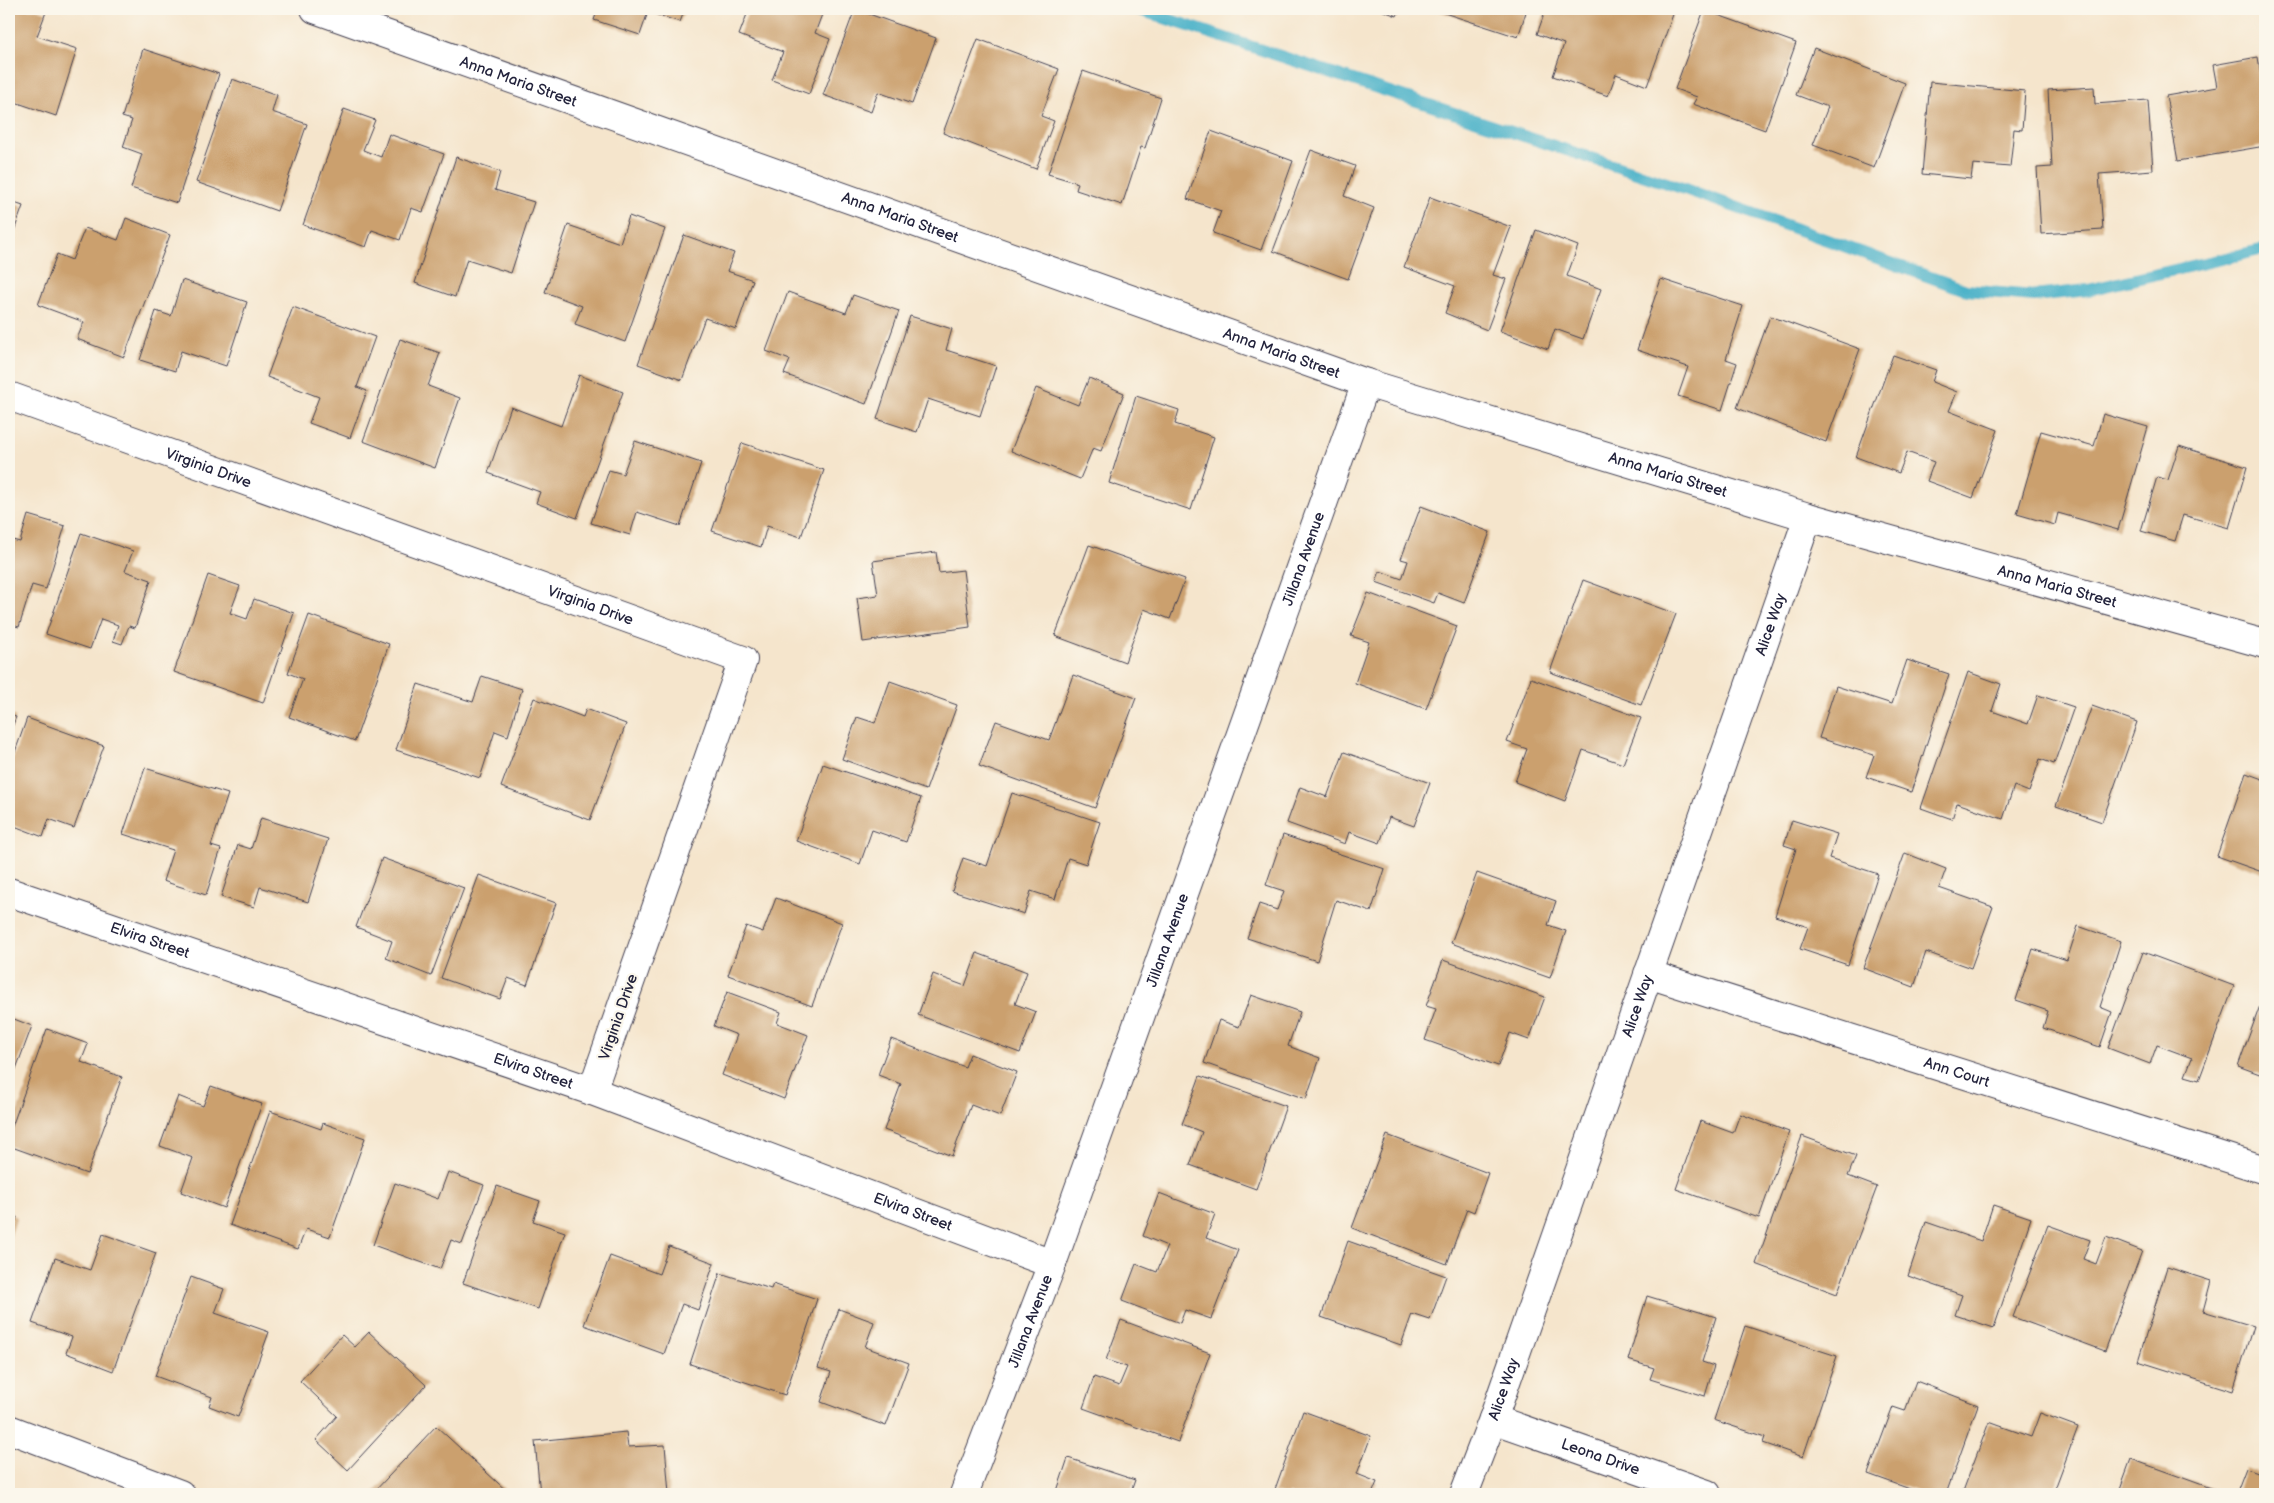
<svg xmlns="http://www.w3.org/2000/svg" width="2274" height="1503" viewBox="0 0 2274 1503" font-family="'Balsamiq Sans',sans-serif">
<rect width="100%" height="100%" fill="#fbf7ec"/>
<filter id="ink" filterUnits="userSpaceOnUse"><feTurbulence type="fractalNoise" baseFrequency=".02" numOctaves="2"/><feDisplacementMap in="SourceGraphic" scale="10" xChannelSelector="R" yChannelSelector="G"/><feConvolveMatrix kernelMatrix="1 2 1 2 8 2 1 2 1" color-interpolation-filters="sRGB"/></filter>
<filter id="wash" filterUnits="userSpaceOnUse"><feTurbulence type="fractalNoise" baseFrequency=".0096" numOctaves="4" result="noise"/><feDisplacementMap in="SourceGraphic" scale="20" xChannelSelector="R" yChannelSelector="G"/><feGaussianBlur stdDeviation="1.12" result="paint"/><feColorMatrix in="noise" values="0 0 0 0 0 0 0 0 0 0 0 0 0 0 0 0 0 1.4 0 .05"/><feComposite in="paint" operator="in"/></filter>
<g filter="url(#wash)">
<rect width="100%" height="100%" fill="#f5e5cc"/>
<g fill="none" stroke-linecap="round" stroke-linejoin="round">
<path stroke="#49b1c8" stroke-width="12" d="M1137 9 1688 190 1966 290 2034 296 2088 290 2265 249"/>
</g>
<g id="blocks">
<path fill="#cba06e" d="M9 9H37L46 12 37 36 77 49 56 116 9 100Z
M598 9H685L680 22 648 12 640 35 594 20Z
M749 9H824L815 33 830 39 809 94 772 80 783 52 739 35Z
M855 9 936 38 912 104 878 92 871 112 823 95Z
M1378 9H1400L1397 16Z
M1432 9H1527L1518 37Z
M1546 9H1675L1647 86 1616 74 1608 96 1553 76 1564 44 1537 34Z
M1704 10 1796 43 1765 130 1693 104 1697 97 1675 89Z
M978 39 1059 69 1041 116 1054 121 1036 169 943 133Z
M1814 48 1905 83 1874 168 1813 145 1828 107 1796 95Z
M143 49 219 74 177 203 131 188 142 154 123 147 132 120 122 117Z
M2258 57 2265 102V146L2178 161 2166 96 2217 87 2213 65Z
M1083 71 1161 98 1145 148 1141 147 1122 205 1076 190 1078 183 1048 174Z
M232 79 277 95 272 112 307 124 277 211 196 182Z
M1930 82 2025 91 2022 130 2014 129 2010 167 1973 164 1971 179 1922 174Z
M2094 87 2095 104 2148 100 2153 170 2099 174 2103 230 2041 234 2037 168 2052 167 2048 90Z
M344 109 375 120 363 150 381 157 389 134 444 154 423 212 411 208 400 240 372 230 366 247 303 225Z
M1211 131 1293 161 1261 250 1213 233 1221 211 1187 199Z
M1311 150 1355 166 1344 196 1374 208 1348 279 1273 251Z
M456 157 500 172 495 190 534 202 511 273 467 259 455 297 415 283Z
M1430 197 1511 227 1493 275 1506 279 1487 330 1445 313 1455 286 1404 267Z
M9 201 23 206 9 245Z
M629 216 665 229 625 342 575 324 582 306 545 292 568 225 620 243Z
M126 218 170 235 124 357 77 339 84 322 38 305 57 254 72 260 85 228 118 240Z
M1536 230 1578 246 1567 276 1601 289 1583 339 1555 329 1548 349 1500 331Z
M684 235 734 253 727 271 753 280 736 329 705 318 682 380 638 364Z
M1661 279 1743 306 1726 359 1737 363 1722 410 1678 396 1688 367 1637 350Z
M182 280 247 302 226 366 181 351 175 371 140 360 156 311 171 316Z
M788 292 846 313 853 295 899 311 866 404 784 374 790 360 766 351Z
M293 307 375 337 357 387 367 391 350 438 309 423 319 397 267 377Z
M910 316 952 329 946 350 996 366 980 416 928 399 917 432 877 419Z
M1770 316 1860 349 1826 442 1737 408Z
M400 339 440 353 428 386 460 398 435 468 363 441Z
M1893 355 1936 370 1932 382 1957 392 1949 411 1998 430 1973 498 1927 481 1934 462 1907 452 1899 473 1856 457Z
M579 375 623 392 577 518 536 503 540 492 488 473 511 407 561 426Z
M1089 378 1124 393 1101 451 1093 448 1080 479 1011 451 1036 388 1078 405Z
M1136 396 1179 410 1175 424 1214 437 1191 510 1109 483Z
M2103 414 2148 427 2118 530 2058 513 2055 525 2017 514 2041 431 2094 446Z
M635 441 701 463 680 526 637 512 630 535 591 523 609 470 623 474Z
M742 443 824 470 801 537 767 526 761 547 712 531Z
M2179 446 2247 467 2229 528 2183 515 2175 541 2141 531 2157 477 2168 480Z
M1421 506 1490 532 1464 603 1438 593 1434 603 1376 582 1380 571 1402 579 1408 561 1401 559Z
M28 515 65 526 46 589 32 585 19 627 9 624V539L20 542Z
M81 533 133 551 125 571 151 580 135 628 129 626 122 644 113 641 118 625 101 619 90 649 46 634Z
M1089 545 1185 579 1170 619 1144 609 1125 662 1055 636Z
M936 552 939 573 963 570 970 627 863 642 857 598 878 595 873 561Z
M208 575 240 586 230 613 247 619 254 599 294 613 263 703 174 672Z
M1583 580 1676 614 1641 705 1550 672Z
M1368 593 1457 626 1426 709 1355 683 1369 642 1351 636Z
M309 615 389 644 355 741 289 717 303 679 288 673Z
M1907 660 1949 674 1911 792 1866 777 1874 755 1819 738 1836 686 1892 704Z
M1968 672 2001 684 1992 711 2028 724 2038 695 2074 707 2054 764 2040 759 2029 792 2014 786 2003 819 1957 803 1952 819 1921 808Z
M1073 675 1136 698 1095 808 979 766 996 721 1049 740Z
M482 676 522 689 508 736 495 731 480 778 396 750 418 684 473 702Z
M1531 678 1641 718 1623 764 1583 750 1565 801 1515 782 1527 749 1507 742Z
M890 681 957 705 926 790 842 759 857 717 875 723Z
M534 698 583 717 586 709 626 724 590 820 501 787Z
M2092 706 2137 722 2102 822 2056 806Z
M9 714 16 717 9 735Z
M27 718 104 746 74 828 49 819 43 837 9 824V769Z
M1344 752 1430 783 1414 826 1389 817 1380 843 1349 832 1345 844 1287 823 1300 787 1327 797Z
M823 764 921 798 906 842 872 830 860 864 796 841Z
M145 768 228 794 211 846 221 849 206 895 163 881 173 850 123 834Z
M2246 773 2265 780V873L2217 856Z
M1012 793 1100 822 1086 864 1068 858 1055 899 1031 891 1024 914 952 891 963 858 987 866Z
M261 818 328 839 308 902 260 887 254 907 221 897 238 845 251 849Z
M1792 820 1837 834 1829 858 1878 874 1848 965 1800 949 1808 927 1775 916 1796 849 1784 845Z
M1283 835 1385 869 1371 912 1336 900 1317 961 1247 938 1259 904 1277 910 1284 891 1266 885Z
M1905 853 1946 869 1939 888 1993 907 1971 968 1926 952 1914 987 1863 968Z
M382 858 464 888 431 976 386 958 392 941 356 927Z
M1477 873 1556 901 1548 925 1566 931 1550 978 1451 943Z
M479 875 556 903 527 985 508 978 500 999 441 978Z
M776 898 842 923 812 1006 728 975 746 926 763 932Z
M2078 926 2121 941 2100 1007 2112 1012 2100 1047 2043 1028 2048 1011 2016 1000 2033 949 2067 960Z
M2143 952 2234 986 2199 1080 2185 1076 2192 1058 2157 1045 2150 1064 2108 1048Z
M977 953 1027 972 1015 1004 1036 1012 1020 1053 918 1015 933 974 965 986Z
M1443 960 1545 997 1529 1040 1510 1033 1498 1066 1425 1040 1436 1009 1426 1006Z
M727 992 781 1012 777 1023 808 1035 784 1099 722 1075 737 1035 714 1026Z
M2265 992V1076L2238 1066Z
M1251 995 1300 1012 1288 1046 1320 1058 1306 1099 1204 1063 1219 1020 1239 1027Z
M9 1017 32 1026 10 1085 9 1084Z
M47 1029 88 1044 81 1062 122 1077 87 1174 9 1146V1135Z
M891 1039 965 1067 970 1054 1017 1072 1000 1116 971 1105 952 1156 884 1130 901 1084 878 1075Z
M1200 1076 1286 1106 1256 1189 1190 1165 1202 1132 1182 1124Z
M211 1086 262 1104 224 1208 181 1192 193 1158 160 1146 178 1096 203 1106Z
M270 1111 321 1129 323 1123 365 1138 330 1237 306 1229 298 1249 230 1225Z
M1740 1114 1789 1132 1759 1218 1676 1189 1700 1121 1733 1133Z
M1387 1135 1488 1173 1474 1212 1467 1209 1447 1264 1352 1228Z
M1802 1136 1856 1156 1848 1176 1877 1187 1837 1294 1756 1264Z
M448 1172 484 1185 462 1244 451 1240 440 1269 373 1245 395 1183 438 1199Z
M497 1186 540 1201 533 1221 565 1232 538 1309 463 1283Z
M1159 1193 1215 1214 1206 1238 1238 1250 1211 1319 1185 1310 1180 1323 1122 1301 1136 1264 1157 1272 1167 1246 1143 1236Z
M1993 1205 2031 1218 1994 1328 1955 1315 1962 1295 1908 1276 1926 1222 1981 1241Z
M9 1214 17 1217 9 1241Z
M2048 1225 2090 1240 2083 1259 2096 1264 2106 1237 2142 1251 2105 1351 2013 1317Z
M103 1234 156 1253 113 1371 66 1353 72 1337 32 1323 55 1258 90 1270Z
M1348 1241 1446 1276 1430 1320 1412 1314 1401 1345 1321 1317Z
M669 1246 714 1263 698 1310 682 1304 664 1354 584 1325 610 1256 659 1274Z
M2167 1267 2211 1281 2203 1311 2253 1326 2233 1391 2138 1361Z
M720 1273 771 1289 773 1284 817 1299 785 1395 690 1364Z
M191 1277 224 1289 215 1313 269 1332 238 1417 209 1406 212 1397 155 1376Z
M1647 1296 1716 1317 1702 1362 1714 1366 1705 1396 1650 1379 1654 1368 1628 1360Z
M839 1309 874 1322 865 1347 909 1363 886 1426 821 1402 831 1372 818 1368Z
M1121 1320 1210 1353 1178 1442 1083 1408 1094 1377 1119 1386 1127 1367 1106 1360Z
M1745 1326 1837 1356 1803 1457 1763 1443 1765 1437 1714 1420Z
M369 1332 426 1385 348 1470 316 1440 337 1416 300 1381 342 1335 355 1347Z
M1916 1381 1978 1405 1946 1494H1924L1868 1474 1893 1407 1905 1411Z
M1303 1411 1371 1436 1357 1474 1377 1482 1372 1494H1281L1274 1492Z
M2040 1413 2078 1427 2053 1494H1962L1989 1422 2031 1437Z
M436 1426 510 1494H372Z
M626 1432 628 1447 665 1445 669 1494H540L535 1441Z
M1068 1458 1135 1480 1130 1494H1056Z
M2131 1459 2222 1492V1494H2118Z
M2246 1468 2265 1475V1494H2236Z"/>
</g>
</g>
<g filter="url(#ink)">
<use href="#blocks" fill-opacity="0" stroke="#423f51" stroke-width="1"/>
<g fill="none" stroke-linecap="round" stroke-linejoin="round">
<defs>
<g id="minor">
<path id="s1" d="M315 9 1366 383 1808 517 2265 644"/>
<path id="s2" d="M9 396 743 660 592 1091"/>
<path id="s3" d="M9 892 592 1091 1052 1264"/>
<path id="s4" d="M1648 974 2265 1170"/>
<path id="s5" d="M1493 1419 1707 1494"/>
<path d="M9 1429 180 1494"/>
<path id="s6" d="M964 1494 1052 1264 1366 383"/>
<path id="s7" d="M1464 1494 1493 1419 1808 517"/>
</g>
</defs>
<use href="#minor" stroke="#423f51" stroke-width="30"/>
<use href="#minor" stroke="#fff" stroke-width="28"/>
</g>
</g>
<g text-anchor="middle" stroke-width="4.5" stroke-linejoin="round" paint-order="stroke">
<g font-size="15" fill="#22223b" stroke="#fbf7ec">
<text dy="5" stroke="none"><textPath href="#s1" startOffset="216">Anna Maria Street</textPath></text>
<text dy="5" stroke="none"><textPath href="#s1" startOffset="621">Anna Maria Street</textPath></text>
<text dy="5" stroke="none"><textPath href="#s1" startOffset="1026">Anna Maria Street</textPath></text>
<text dy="5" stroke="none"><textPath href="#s2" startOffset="212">Virginia Drive</textPath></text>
<text dy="5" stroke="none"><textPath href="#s1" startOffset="1431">Anna Maria Street</textPath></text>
<text dy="5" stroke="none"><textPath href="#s6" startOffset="995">Jillana Avenue</textPath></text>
<text dy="5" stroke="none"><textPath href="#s1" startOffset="1836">Anna Maria Street</textPath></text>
<text dy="5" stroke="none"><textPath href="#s2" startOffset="618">Virginia Drive</textPath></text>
<text dy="5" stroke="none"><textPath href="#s7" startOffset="922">Alice Way</textPath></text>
<text dy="5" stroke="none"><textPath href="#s3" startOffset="149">Elvira Street</textPath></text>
<text dy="5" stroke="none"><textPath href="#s6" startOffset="590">Jillana Avenue</textPath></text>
<text dy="5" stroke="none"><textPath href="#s7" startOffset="518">Alice Way</textPath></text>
<text transform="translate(618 1017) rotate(-71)" y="5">Virginia Drive</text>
<text dy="5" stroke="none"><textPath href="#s3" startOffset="554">Elvira Street</textPath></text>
<text dy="5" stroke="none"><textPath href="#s4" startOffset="324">Ann Court</textPath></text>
<text dy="5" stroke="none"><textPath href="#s3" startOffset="959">Elvira Street</textPath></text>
<text dy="5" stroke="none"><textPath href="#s6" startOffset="185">Jillana Avenue</textPath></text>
<text dy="5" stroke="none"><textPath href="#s7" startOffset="112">Alice Way</textPath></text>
<text dy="5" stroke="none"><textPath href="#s5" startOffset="114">Leona Drive</textPath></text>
</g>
</g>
<rect width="2274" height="1503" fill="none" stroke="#fbf7ec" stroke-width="30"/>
</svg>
